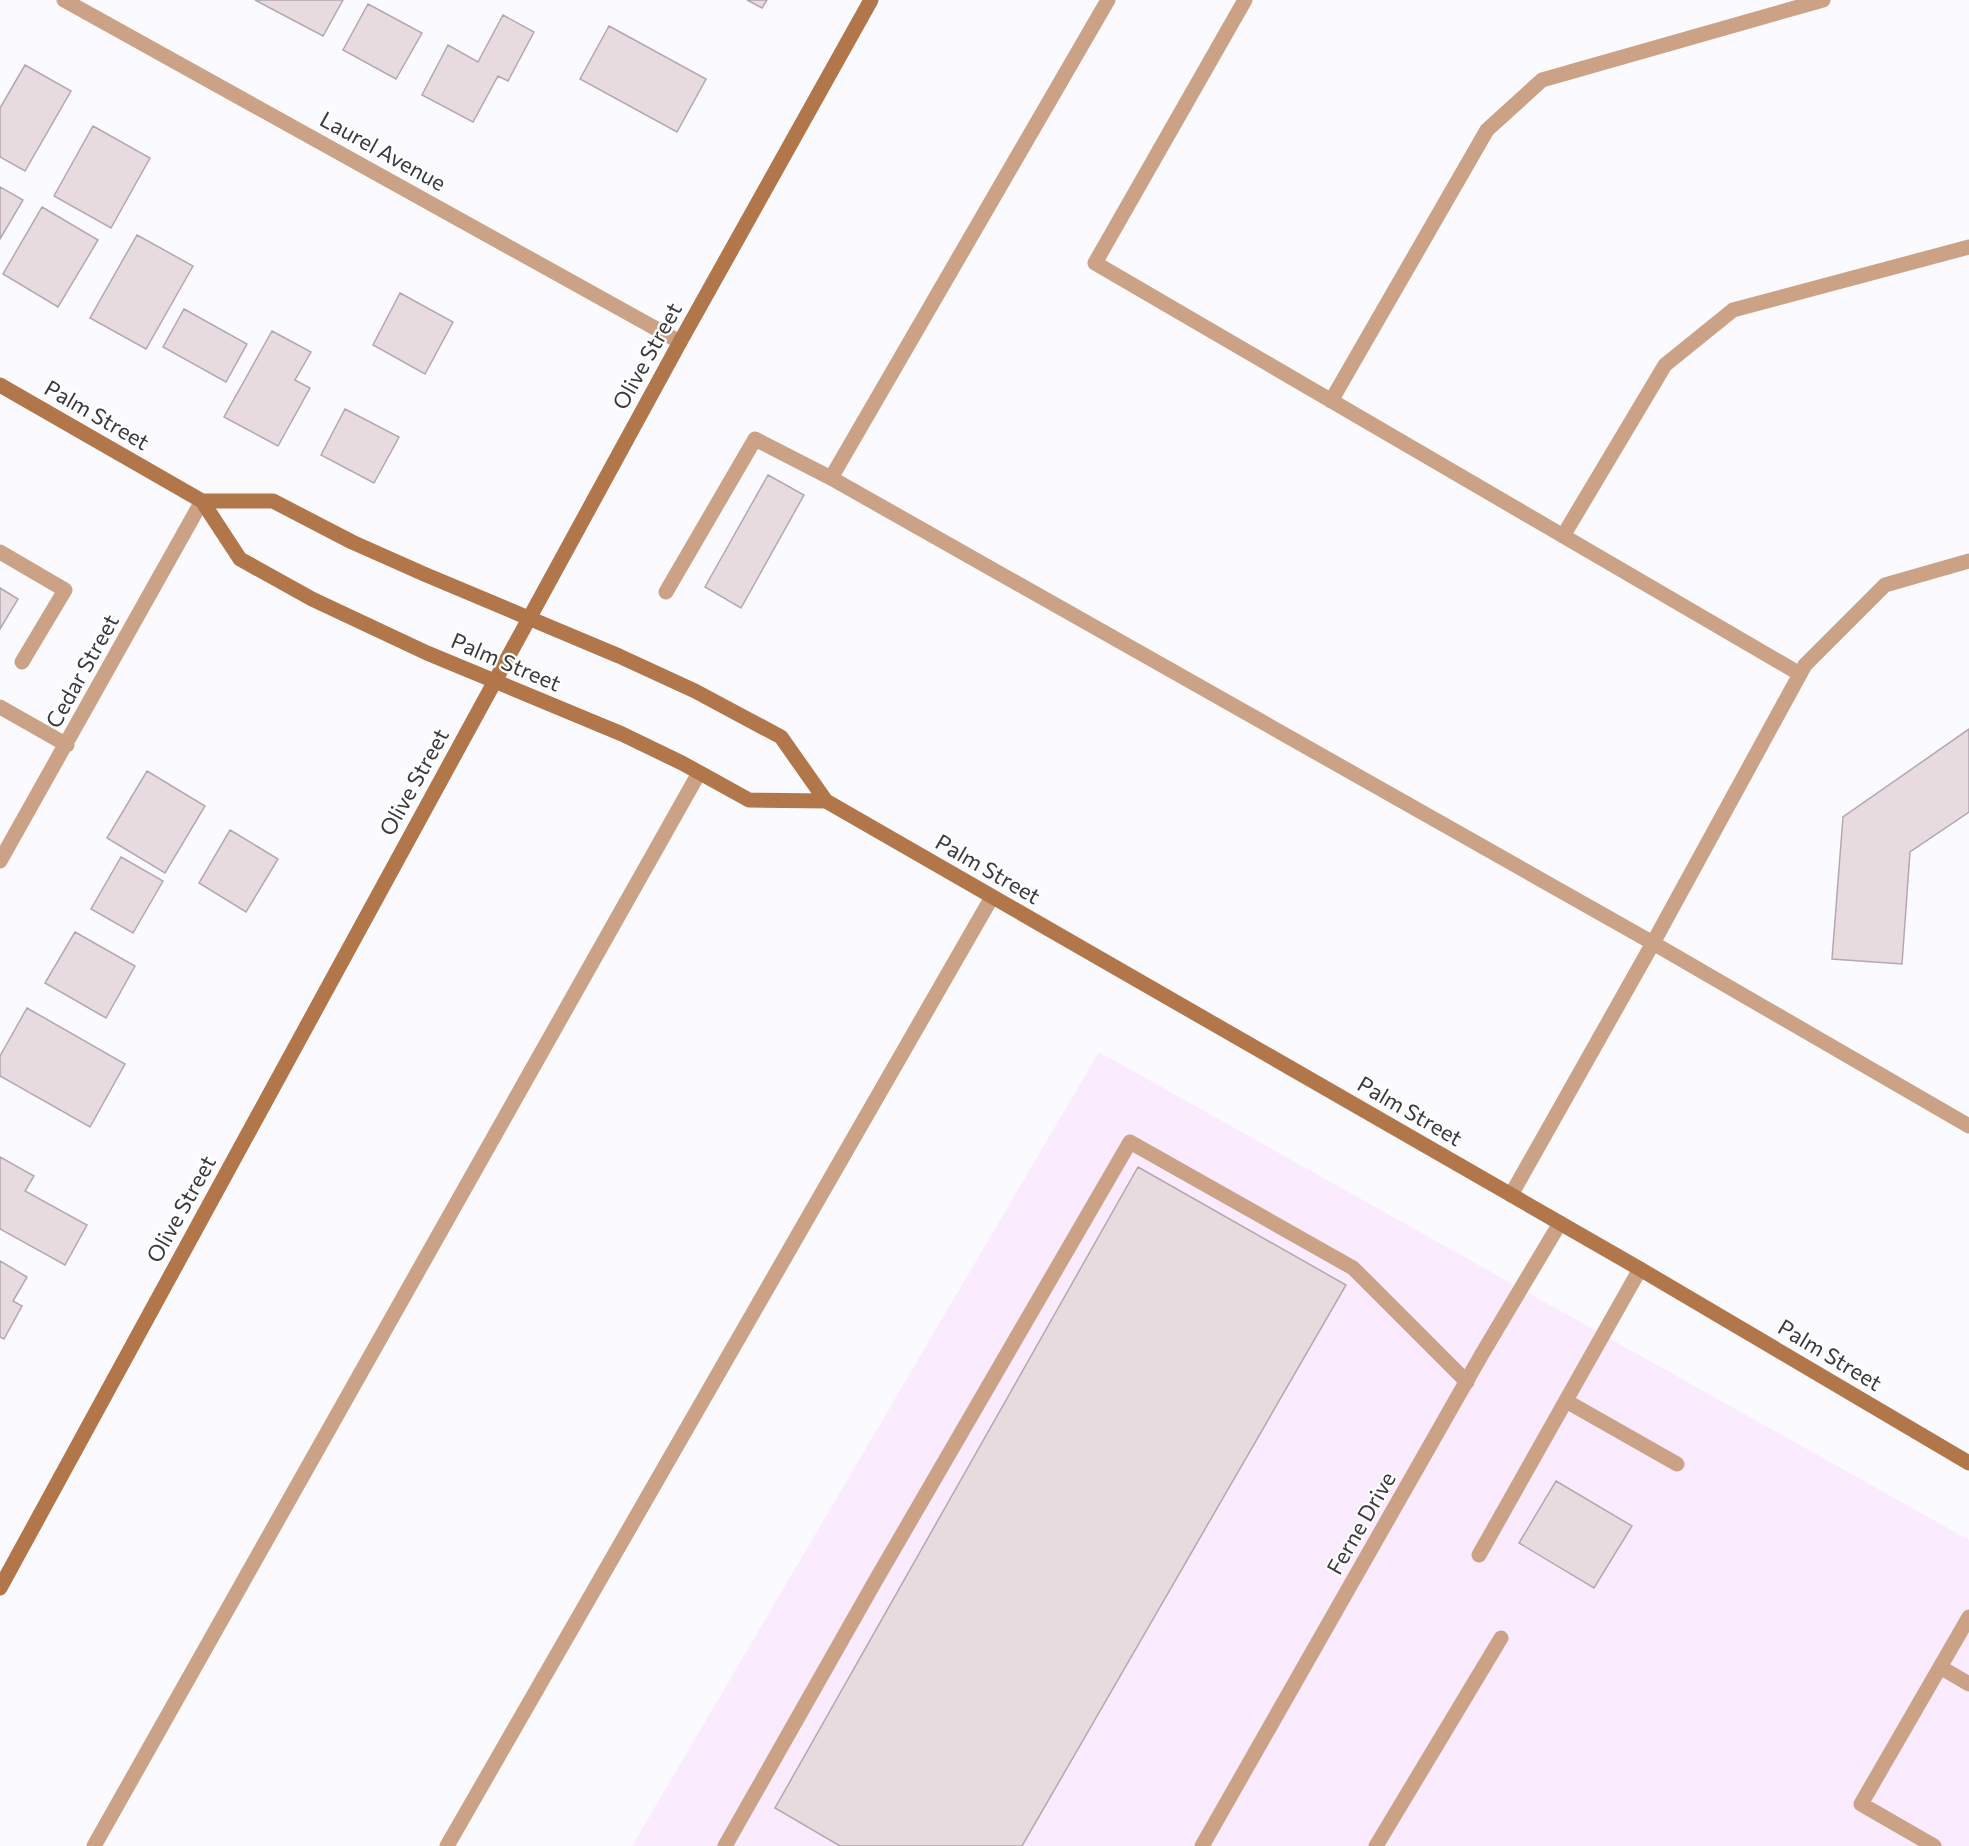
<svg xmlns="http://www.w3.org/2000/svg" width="1969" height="1846" viewBox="0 0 1969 1846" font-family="Commissioner,sans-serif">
<rect width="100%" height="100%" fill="#fbfaff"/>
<path fill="#fbebfe" d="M1099 1052 1969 1540V1846H632Z"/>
<path fill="#e7dbe0" stroke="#b4a8ad" stroke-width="1.5" d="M255 0H343L323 36Z
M747 0H767L762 8Z
M368 4 422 33 396 79 343 50Z
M503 15 534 32 508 81 498 76 473 122 422 95 448 45 478 62Z
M609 26 706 79 677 132 580 79Z
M25 65 71 91 25 171 0 157V108Z
M93 126 150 158 111 228 54 196Z
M0 187 23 200 0 239Z
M42 207 98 240 58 307 3 274Z
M137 235 193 266 146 349 90 318Z
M400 293 453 322 425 374 373 345Z
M184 309 247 344 226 382 163 347Z
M272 331 311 352 295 380 310 388 278 446 224 417Z
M345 409 399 437 374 483 321 455Z
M768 475 804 495 741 608 705 587Z
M0 588 18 599 0 629Z
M1969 729V812L1910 852 1902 964 1832 959 1843 817Z
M147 771 205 806 165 873 107 838Z
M230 830 278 859 246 912 199 883Z
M121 857 163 881 133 933 91 909Z
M75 932 135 966 106 1018 45 983Z
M27 1008 125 1064 90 1127 0 1076V1056Z
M0 1157 34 1176 25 1191 87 1225 65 1265 0 1229Z
M1138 1167 1346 1285 1022 1846H840L775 1808Z
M0 1261 27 1277 13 1301 22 1306 4 1339 0 1337Z
M1556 1481 1632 1526 1594 1588 1519 1543Z"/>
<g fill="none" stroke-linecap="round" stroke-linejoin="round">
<path stroke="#cca286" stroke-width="15" d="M1108 0 831 478 1653 943 1969 1126
M1245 0 1095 263 1800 674
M1331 401 1487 130 1542 80 1823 0
M1563 536 1665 365 1733 310 1969 247
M0 552 65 590 22 662
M666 592 755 439 831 478
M1511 1195 1653 943 1805 665 1885 585 1969 561
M1566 1401 1677 1464
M1479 1555 1640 1269
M1940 1667 1969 1684
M94 1846 699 773
M447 1846 992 897
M725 1846 873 1585 1130 1142 1353 1268 1467 1382
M1376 1846 1501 1638
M1934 1846 1861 1804 1969 1617"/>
<path stroke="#cca286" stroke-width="15" d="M64 0 680 342
M0 707 67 745
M0 861 202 501
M1202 1846 1482 1354 1560 1223"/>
<path stroke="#b2764b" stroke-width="15" d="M0 385 202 501 240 559 312 599 427 653 622 734 682 763 749 800 826 801
M202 501H273L352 542 424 574 619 656 695 691 781 737 826 801 1640 1269 1969 1463
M0 1588 680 342 871 0"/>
</g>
<g text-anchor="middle" stroke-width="4.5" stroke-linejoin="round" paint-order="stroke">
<g font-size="22" fill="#39383d" stroke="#fff">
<text transform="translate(383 151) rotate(29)" y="8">Laurel Avenue</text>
<text transform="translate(647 356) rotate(-61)" y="8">Olive Street</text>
<text transform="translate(97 415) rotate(30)" y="8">Palm Street</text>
<text transform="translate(506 662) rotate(23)" y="8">Palm Street</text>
<text transform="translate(82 671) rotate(-61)" y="8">Cedar Street</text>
<text transform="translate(414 782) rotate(-61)" y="8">Olive Street</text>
<text transform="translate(988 869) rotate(30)" y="8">Palm Street</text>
<text transform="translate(1410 1111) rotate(30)" y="8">Palm Street</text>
<text transform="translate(181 1209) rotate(-61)" y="8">Olive Street</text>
<text transform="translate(1830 1355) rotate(31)" y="8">Palm Street</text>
<text transform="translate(1361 1523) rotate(-60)" y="8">Ferne Drive</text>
</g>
</g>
</svg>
